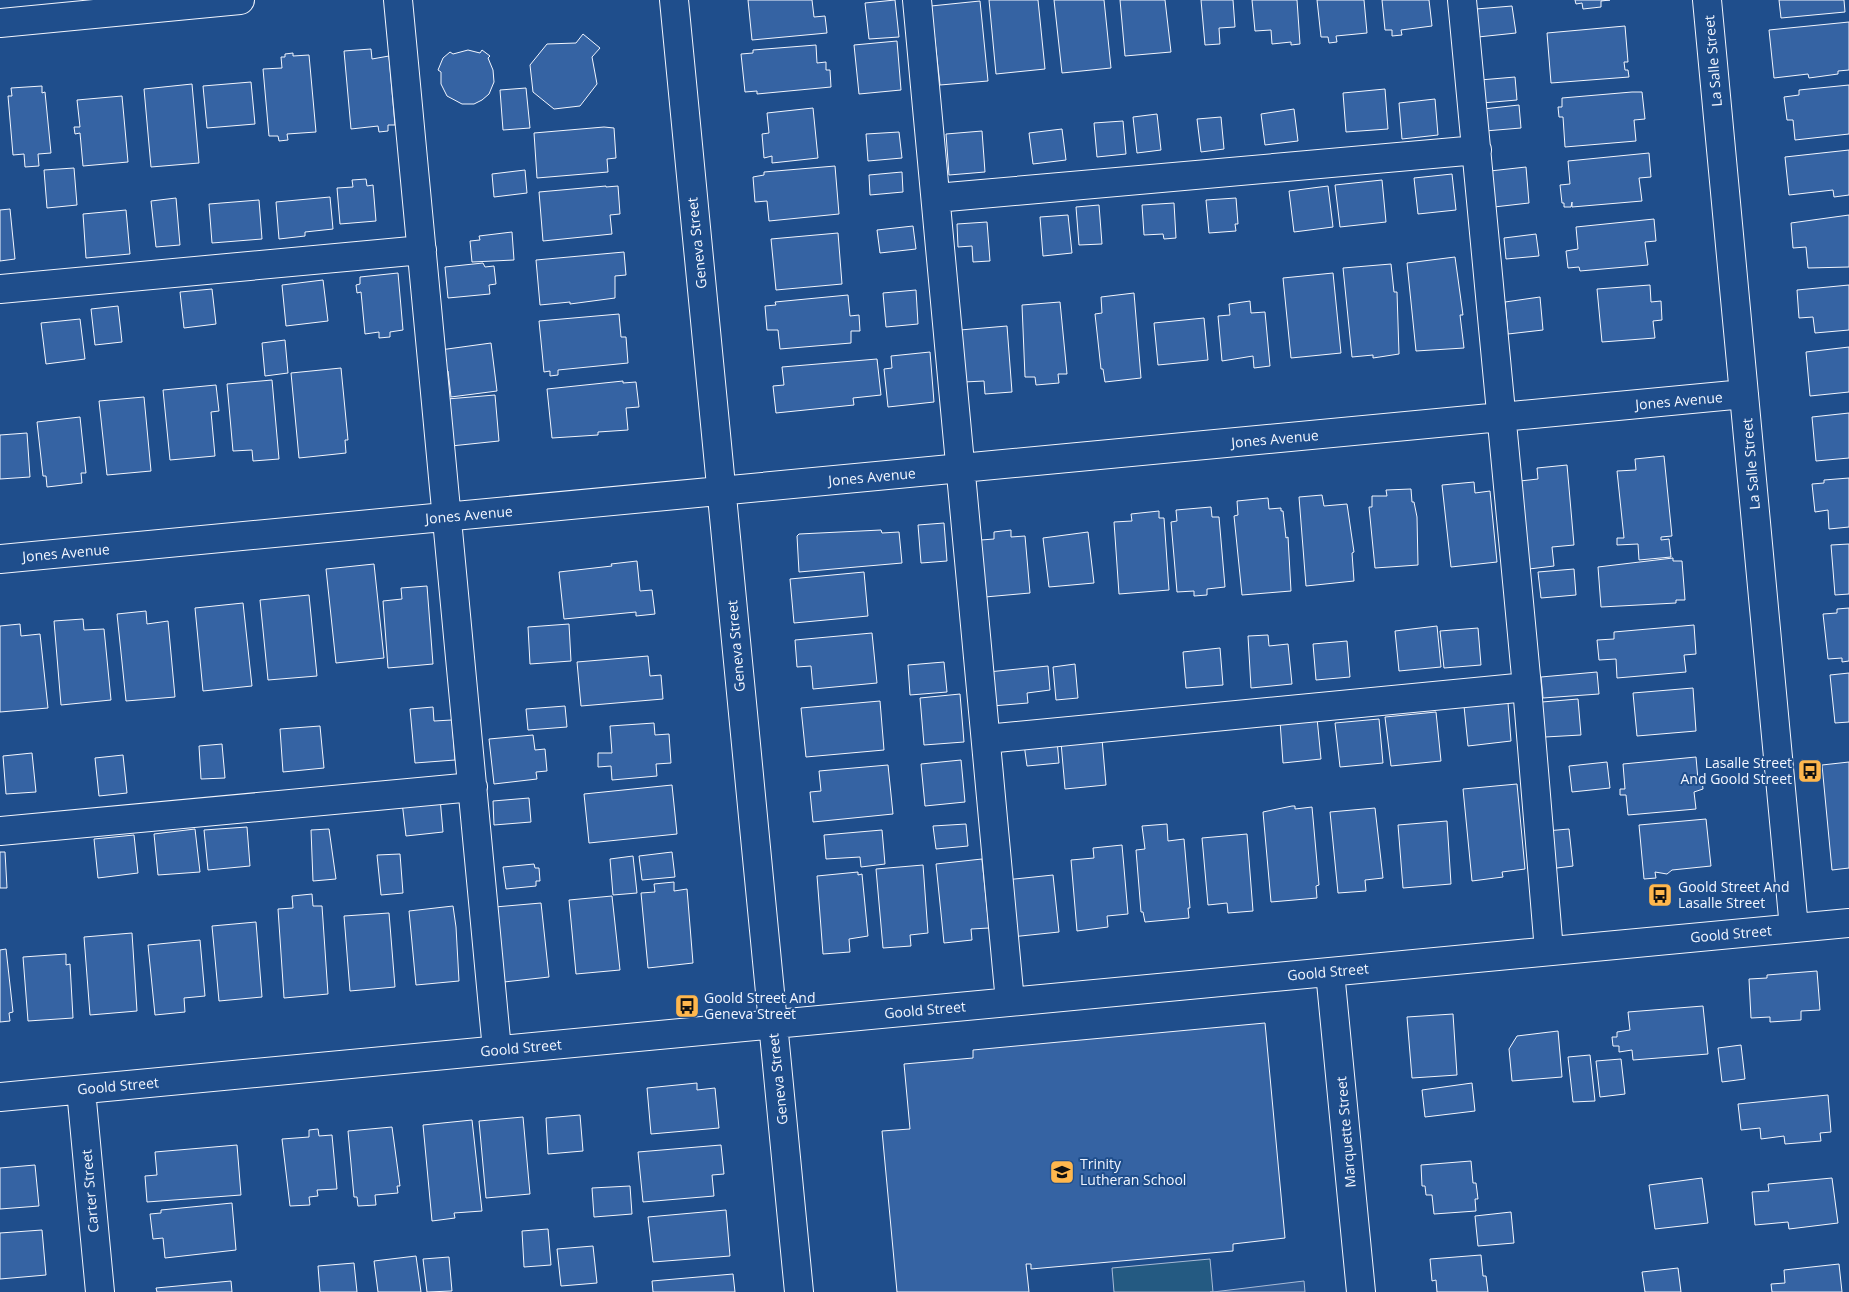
<svg xmlns="http://www.w3.org/2000/svg" width="1849" height="1292" viewBox="0 0 1849 1292" font-family="'Open Sans',sans-serif">
<rect width="100%" height="100%" fill="#1f4e8c"/>
<path fill="#245a82" stroke="#a8bbd7" d="M1210 1259 1213 1292H1114L1112 1268Z"/>
<path fill="#305b95" stroke="#a8bbd7" d="M1304 1281 1305 1292H1210H1213Z"/>
<path fill="#3563a3" stroke="#f2f6ff" d="M748 0H812L814 17 825 16 827 33 752 40Z
M895 0 899 37 869 39 865 3Z
M989 0H1038L1045 69 996 74Z
M1054 0H1104L1111 68 1062 73Z
M1120 0H1165L1171 52 1125 56Z
M1201 0H1233L1235 27 1219 28 1220 44 1205 45Z
M1252 0H1297L1300 44 1291 45V42L1272 44 1271 30 1255 31Z
M1317 0H1364L1367 33 1336 36 1337 42 1329 43 1328 37H1321Z
M1382 0H1429L1432 26 1401 30 1402 35 1392 36V30H1385Z
M1575 0H1610L1601 1V7L1583 9 1582 3 1576 4Z
M1779 0H1844L1845 12 1781 18Z
M980 1 988 81 940 85 931 6Z
M1512 6 1516 33 1478 37 1476 9Z
M1849 22V70L1838 71V74L1809 78 1808 74 1774 78 1769 30Z
M1625 26 1628 62H1624L1625 70H1628L1629 77 1551 83 1547 33Z
M583 34 600 48 592 57 597 84 580 106 554 109 533 92 530 65 547 44 576 43Z
M897 41 901 90 859 94 854 45Z
M816 45 817 63 826 62V70H830L831 87 757 94V91L745 92 741 54 753 53V50Z
M371 49 372 59 389 56 395 125H388V131L379 132 378 126 351 129 344 51Z
M468 50 480 53 482 50 490 56 488 58 493 70 494 82 489 94 482 100 474 104H462L447 96 441 84V72L438 70 443 58 450 52 453 54Z
M293 53V56L309 55 316 132 287 134 288 140 279 141 278 136H269L263 69 282 68 281 57H285V54Z
M1515 77 1517 100 1482 103 1480 80Z
M251 82 255 124 207 128 203 86Z
M192 84 199 163 151 167 144 89Z
M1849 85V134L1795 140 1793 120H1787L1784 97 1799 95V90Z
M42 86V93L45 92 51 153 38 154 39 166 25 167 24 154 13 155 8 96H12L11 88Z
M526 88 530 128 503 130 500 90Z
M1385 89 1388 129 1346 132 1343 93Z
M1632 92H1642L1645 119 1634 120 1636 141 1565 147 1563 117H1559L1558 107H1562V98Z
M122 96 128 162 83 166 80 133 75 134 74 127H80L77 100Z
M1435 99 1438 135 1402 139 1399 103Z
M1519 105 1521 128 1485 131 1483 109Z
M813 108 818 158 772 163V156L764 158 762 134 769 133 767 113Z
M1294 109 1298 141 1265 145 1261 114Z
M1157 114 1161 150 1137 153 1133 117Z
M1221 117 1224 149 1201 152 1197 119Z
M1123 121 1126 154 1097 157 1094 123Z
M604 127 614 128 616 158 607 159 608 172 537 178 534 133Z
M1062 129 1066 160 1033 164 1029 133Z
M982 131 985 172 949 175 946 134Z
M899 132 902 158 868 161 866 134Z
M1849 150V195L1834 197 1833 190 1789 195 1785 157Z
M1649 153 1651 177 1639 178 1642 201 1572 207V202L1571 207H1564V203H1562L1560 185 1570 184 1568 161Z
M835 166 839 214 769 221 767 201 755 202 753 177 764 175V172Z
M1526 167 1529 203 1494 207 1490 171Z
M74 168 77 205 47 208 44 170Z
M525 170 527 193 494 197 492 174Z
M902 172 903 192 870 195 869 175Z
M1452 174 1456 210 1418 214 1414 178Z
M366 179 367 186 373 185 376 221 340 224 337 188 353 187 352 180Z
M1382 180 1386 222 1340 227 1335 185Z
M606 186V187L618 186 620 214 610 215 612 234 543 241 539 192Z
M1328 186 1333 227 1294 232 1289 191Z
M330 197 333 229 305 232V236L279 239 276 202Z
M176 198 180 245 156 247 151 201Z
M1236 198 1238 224H1235L1236 231 1209 233 1206 200Z
M259 200 262 239 212 243 209 204Z
M1174 203 1176 238 1164 239 1163 234 1144 235 1142 205Z
M1099 205 1102 244 1079 245 1076 207Z
M10 209 15 259 0 261V210Z
M126 210 130 254 86 258 83 214Z
M1068 215 1072 253 1043 256 1040 217Z
M1849 215V267L1808 268 1806 247 1793 248 1791 223Z
M1654 219 1656 241 1645 242 1648 265 1580 271 1579 267 1568 268 1566 251 1578 249 1576 227Z
M987 222 990 261 973 262 972 246 958 247 957 224Z
M913 226 916 249 880 253 877 230Z
M512 232 514 260 472 262 470 241 480 240 479 236Z
M838 233 842 284 776 290 771 239Z
M1536 234 1539 256 1506 259 1504 238Z
M624 252 626 275 615 276V298L570 304V302L540 305 536 260Z
M1455 257 1463 315H1460L1464 348 1416 351 1407 263Z
M483 263 485 267 494 266 496 284 489 285 490 294 448 298 445 267Z
M1391 264 1394 292H1397L1399 354 1373 358V355L1352 357 1343 268Z
M398 273 403 330 390 332V337L379 338V332L365 334 361 292 357 293 356 285 360 284V277Z
M1333 273 1341 353 1291 358 1283 278Z
M323 280 328 321 286 326 282 285Z
M1650 285 1651 302 1661 301 1662 320 1653 321 1655 338 1602 342 1597 289Z
M1849 285V330L1815 333 1813 317 1799 318 1797 290Z
M212 289 216 324 184 328 180 292Z
M916 290 918 324 886 327 883 293Z
M1134 293 1141 378 1105 382 1103 369H1101L1095 314 1102 313 1101 297Z
M848 295 850 316 859 315 860 331H851V343L780 349 778 330H767L765 306 776 305 775 302Z
M1540 297 1543 330 1508 334 1505 302Z
M1250 301 1251 313 1265 312 1270 366 1254 368 1253 356 1222 361 1218 316 1230 315 1229 304Z
M1060 302 1067 374H1058L1059 383 1036 385 1035 377H1025L1022 305Z
M118 306 122 342 95 345 91 309Z
M619 314 621 337H626L628 363 558 370V375L550 376V371L544 372 539 321Z
M1204 318 1208 360 1158 365 1154 323Z
M80 319 85 359 46 364 41 323Z
M1007 326 1012 392 985 394 984 381 964 382 960 330Z
M285 340 288 373 265 376 262 343Z
M491 343 497 391 451 397 448 371H442L440 350Z
M1849 347V392L1810 396 1806 352Z
M930 352 934 402 888 407 884 369 892 368 891 356Z
M877 359 881 395 853 398 854 405 776 413 773 386 784 385 782 367Z
M341 368 348 440H345L346 453 299 458 291 373Z
M272 380 279 459 253 461 252 450 233 451 227 384Z
M623 381V383L636 382 639 407 626 408 628 430 598 432V435L552 438 547 389Z
M216 385 219 411 211 412 215 456 170 460 163 390Z
M495 395 499 441 451 446 447 399Z
M144 397 151 471 107 475 99 401Z
M1849 413V458L1816 461 1812 417Z
M80 417 86 473H81L82 483 47 487 46 476H43L37 422Z
M27 433 30 477 0 479V435Z
M1664 456 1672 536 1661 537V540L1669 539 1671 557 1639 560 1638 544 1617 545V538H1624L1617 471 1636 470 1635 459Z
M1567 465 1574 545 1552 547 1554 566 1529 569 1520 481 1538 479 1537 468Z
M1849 478V527L1829 529 1828 510 1815 512 1812 484 1824 483V480Z
M1474 482 1475 493 1490 491 1497 562 1451 567 1442 485Z
M1411 489 1412 502H1414L1417 517 1418 565 1375 568 1369 507H1372V496H1387L1386 490Z
M1322 495 1324 506 1347 504 1354 552 1352 553 1354 581 1306 586 1299 497Z
M1268 498 1269 509 1281 508V511H1283L1286 538 1288 537 1291 591 1242 595 1234 516 1238 515 1237 501Z
M1211 507 1212 517H1219L1225 587 1207 589V595L1194 596V591L1177 592 1171 522 1177 521 1176 510Z
M1159 511V518H1164L1169 590 1119 594 1114 522 1132 521 1131 514Z
M944 523 947 561 921 563 918 525Z
M881 530 882 533 899 532 902 563 799 572 797 536 799 534Z
M1011 530V537L1025 536 1030 593 985 597 981 540 994 539V532Z
M1088 532 1094 583 1049 587 1043 538Z
M1849 544V594L1835 595 1831 545Z
M1673 558V561H1682L1685 600H1676V603L1601 607 1598 567Z
M637 561 640 591 652 590 655 614 636 616V612L564 619 559 572 612 566 611 564Z
M374 564 384 658 336 663 326 569Z
M1574 569 1576 595 1541 598 1538 572Z
M864 572 868 616 794 623 790 579Z
M427 586 433 664 388 668 383 601 402 599 401 588Z
M309 595 317 676 268 680 260 600Z
M243 603 252 686 203 691 195 608Z
M1849 608V661L1842 662V658L1828 659 1823 614 1837 613V609Z
M146 611 147 624 168 621 175 697 126 701 117 614Z
M83 619 84 630 104 629 111 700 61 705 54 621Z
M20 624 21 636 40 634 48 708 0 712V626Z
M569 624 571 661 530 664 528 627Z
M1694 625 1696 654 1684 655 1686 672 1617 678 1616 659 1599 660 1597 640 1614 639V632Z
M1437 626 1441 667 1399 671 1395 631Z
M1478 628 1481 665 1444 668 1440 631Z
M872 633 877 683 813 689 811 666 797 667 795 640Z
M1268 635 1269 646 1288 644 1292 684 1251 688 1248 636Z
M1347 641 1350 677 1316 680 1313 644Z
M1220 648 1223 685 1186 688 1183 652Z
M648 656 650 676 661 675 663 699 581 706 577 662Z
M944 662 947 692 910 695 908 665Z
M1075 664 1078 698 1056 700 1053 667Z
M1048 666 1050 690 1027 693 1028 703 992 706 988 672Z
M1597 672 1599 694 1543 698 1541 677Z
M1849 673V722L1835 723 1830 675Z
M1693 688 1696 731 1637 736 1633 693Z
M960 694 964 742 924 745 920 698Z
M1578 699 1581 735 1545 737 1542 702Z
M880 701 884 750 806 757 801 708Z
M1508 703 1511 741 1468 746 1464 706Z
M565 706 567 727 528 730 526 709Z
M433 707 434 721 452 720 455 760 415 763 410 709Z
M1436 712 1441 761 1391 766 1385 717Z
M1317 718 1321 759 1283 763 1280 721Z
M1379 719 1383 763 1340 767 1335 723Z
M654 723 655 735 669 734 671 763 656 764 657 776 612 780 611 766 598 767V753H612L610 726Z
M320 726 324 768 283 772 280 729Z
M533 735 535 750 545 749 547 771 536 772 537 779 494 784 489 739Z
M1102 739 1106 785 1065 789 1061 742Z
M1057 740 1059 763 1027 766 1024 744Z
M222 744 225 778 201 779 199 746Z
M32 753 36 792 6 794 3 756Z
M123 755 127 793 99 796 95 758Z
M1696 757 1698 780H1702L1703 789 1694 792 1696 809 1628 815 1626 795H1620V789H1625L1623 764Z
M961 760 965 802 925 806 921 764Z
M1607 762 1610 788 1572 792 1569 766Z
M1849 762V868L1832 870 1822 765Z
M888 765 893 814 813 822 810 792 821 791 819 771Z
M1517 784 1525 869 1502 872 1503 877 1472 881 1463 789Z
M672 785 677 834 589 843 584 794Z
M440 798 443 832 406 836 402 802Z
M529 798 531 822 494 825 493 801Z
M1292 806H1295V809L1312 807 1319 885 1316 886 1317 898 1271 902 1263 812Z
M1375 808 1383 878 1365 880 1366 891 1338 893 1330 812Z
M1706 819 1711 866 1672 870 1667 874 1655 872 1656 878 1644 879 1639 825Z
M1447 821 1451 884 1403 888 1398 825Z
M966 824 968 846 936 849 933 826Z
M1167 824 1168 841 1184 839 1190 908H1188L1189 918 1145 922 1143 912H1141L1136 850 1145 849 1142 826Z
M247 827 250 866 208 870 204 830Z
M195 829 200 872 158 875 154 834Z
M329 829 336 879 313 881 311 830Z
M1569 829 1573 866 1549 869 1546 831Z
M882 830 885 864 861 867 860 857 826 859 824 835Z
M1247 834 1253 911 1228 913 1227 903 1208 905 1202 838Z
M134 835 138 873 98 878 94 839Z
M1122 845 1128 914 1107 916 1108 927 1077 931 1071 860 1094 858 1093 848Z
M0 852H5L7 888H0Z
M672 852 675 877 642 880 639 856Z
M400 854 403 893 381 895 377 855Z
M633 856 637 893 613 895 610 859Z
M982 859 989 928 971 929 972 940 944 943 936 864Z
M534 864 535 868H539L540 881H536V886L506 889 503 867Z
M923 865 928 933 910 935 911 946 883 948 876 869Z
M858 872V875L862 874 868 936 849 939 850 952 823 954 817 876Z
M1053 875 1059 932 1011 937 1005 880Z
M674 882V891L687 889 693 963 648 968 641 893 655 892 654 884Z
M312 894 313 906H322L328 994 284 998 278 909 293 908 292 896Z
M612 896 620 970 576 974 569 900Z
M541 903 549 977 504 982 495 907Z
M453 906 456 927 459 981 416 985 409 911Z
M389 913 395 987 350 991 344 916Z
M256 922 262 997 219 1001 212 926Z
M132 933 137 1011 90 1015 84 937Z
M200 940 205 996 184 998 185 1012 155 1015 148 945Z
M6 949 13 1012 9 1013 10 1021 0 1022V950Z
M66 954V965L70 964 73 1018 28 1021 23 957Z
M1817 971 1820 1010 1801 1011V1020L1770 1022V1017L1751 1018 1749 979 1767 978V975Z
M1703 1006 1708 1054 1633 1060 1632 1050 1619 1052V1046H1613L1612 1037H1617V1032L1630 1030 1628 1012Z
M1453 1014 1457 1075 1412 1078 1407 1017Z
M1265 1023 1285 1238 1233 1244V1251L1031 1269V1264H1026L1029 1292H897L882 1131 910 1129 904 1064 973 1058V1050Z
M1558 1031 1562 1077 1512 1081 1509 1049 1517 1036Z
M1741 1045 1745 1079 1722 1082 1718 1048Z
M1590 1055 1595 1101 1573 1102 1568 1057Z
M1621 1059 1625 1094 1600 1097 1596 1061Z
M697 1083V1090L715 1088 719 1128 651 1134 647 1088Z
M1472 1083 1475 1111 1425 1117 1422 1090Z
M1828 1095 1831 1132 1820 1133 1821 1141 1785 1144 1784 1136 1761 1139 1760 1128 1741 1130 1738 1104Z
M580 1115 583 1151 548 1154 546 1118Z
M523 1117 530 1194 486 1198 479 1121Z
M472 1120 482 1211 454 1213 455 1218 432 1221 423 1125Z
M392 1127 400 1186H397L398 1193 375 1195 376 1205 358 1206 357 1197H354L348 1131Z
M318 1129 319 1136 332 1135 337 1189 317 1190 318 1196 309 1197 310 1205 290 1206 282 1139 309 1137V1130Z
M237 1145 241 1195 147 1202 145 1176 157 1175 155 1152Z
M721 1145 724 1174 712 1175 714 1196 643 1202 638 1152Z
M1471 1161 1473 1183H1476L1478 1199H1475L1476 1211 1434 1214 1432 1195H1426L1425 1186H1422L1421 1165Z
M35 1165 39 1206 0 1209V1168Z
M1702 1178 1708 1223 1655 1229 1649 1185Z
M1832 1178 1838 1223 1789 1229 1788 1222 1755 1225 1752 1192 1769 1191 1768 1184Z
M630 1186 632 1214 594 1217 592 1188Z
M232 1203 236 1250 165 1258 163 1238 153 1239 150 1214 161 1213V1210Z
M726 1210 730 1256 653 1262 648 1217Z
M1511 1212 1514 1243 1478 1246 1475 1216Z
M548 1229 551 1265 524 1267 522 1231Z
M42 1230 46 1275 0 1279V1233Z
M593 1246 597 1283 561 1286 557 1249Z
M1481 1255 1483 1276H1486L1488 1292H1437L1436 1280 1432 1281 1430 1259Z
M416 1256 421 1292H378L374 1261Z
M449 1257 452 1291 427 1292 423 1259Z
M354 1263 357 1292H320L318 1266Z
M1839 1264 1842 1292H1772L1771 1284 1785 1283 1784 1270Z
M1678 1268 1681 1292H1645L1642 1272Z
M733 1274 735 1292H653L652 1281Z
M231 1281 232 1292H157L156 1288Z"/>
<g fill="none" stroke-linecap="round" stroke-linejoin="round">
<defs>
<path id="minor" d="M398 0 497 1050
M674 0 799 1292
M917 0 1010 1002
M1462 0 1527 687 1549 951
M1707 0 1794 928
M0 23 240 0
M936 198 1477 150
M0 289 422 250
M0 559 1744 394
M986 739 1527 687
M0 831 473 787
M1330 972 1361 1292
M81 1090 100 1292
M0 1097 1849 923"/>
</defs>
<use href="#minor" stroke="#f2f6ff" stroke-width="30"/>
<use href="#minor" stroke="#1f4e8c" stroke-width="28"/>
</g>
<defs>
<symbol id="bus-square" viewBox="-11 -11 22 22"><rect x="-9" y="-9" width="18" height="18" rx="4" fill="#ffb74d" stroke="#1f4e8c"/><path d="M-5-6H5V4H4V6H2V4H-2V6H-4V4H-5ZM-3.5-4V0h7V-4ZM-3.5 1.2v1.5H-2V1.2ZM2 1.2v1.5H3.5V1.2Z" fill="#111"/></symbol>
<symbol id="school-square" viewBox="-11 -11 22 22"><rect x="-9" y="-9" width="18" height="18" rx="4" fill="#ffb74d" stroke="#1f4e8c"/><path d="M0-5L7-2L0 1L-7-2ZM-4 1L0 2.5L4 1V4Q0 6-4 4Z" fill="#111"/></symbol>
</defs>
<g fill-rule="evenodd">
<use href="#bus-square" x="1796" y="757" width="28" height="28"/>
<use href="#bus-square" x="1646" y="881" width="28" height="28"/>
<use href="#bus-square" x="673" y="992" width="28" height="28"/>
<use href="#school-square" x="1048" y="1158" width="28" height="28"/>
</g>
<g text-anchor="middle" stroke-width="4" stroke-linejoin="round" paint-order="stroke">
<g font-size="14" fill="#f2f6ff" stroke="#1f4e8c">
<text transform="translate(1713 61) rotate(-95)" y="5">La Salle Street</text>
<text transform="translate(697 243) rotate(-96)" y="5">Geneva Street</text>
<text transform="translate(1679 401) rotate(-5)" y="5">Jones Avenue</text>
<text transform="translate(1275 439) rotate(-5)" y="5">Jones Avenue</text>
<text transform="translate(1751 464) rotate(-95)" y="5">La Salle Street</text>
<text transform="translate(872 477) rotate(-5)" y="5">Jones Avenue</text>
<text transform="translate(469 515) rotate(-5)" y="5">Jones Avenue</text>
<text transform="translate(66 553) rotate(-5)" y="5">Jones Avenue</text>
<text transform="translate(736 646) rotate(-95)" y="5">Geneva Street</text>
<text transform="translate(1731 934) rotate(-5)" y="5">Goold Street</text>
<text transform="translate(1328 972) rotate(-5)" y="5">Goold Street</text>
<text transform="translate(925 1010) rotate(-5)" y="5">Goold Street</text>
<text transform="translate(521 1048) rotate(-5)" y="5">Goold Street</text>
<text transform="translate(778 1079) rotate(-96)" y="5">Geneva Street</text>
<text transform="translate(118 1086) rotate(-5)" y="5">Goold Street</text>
<text transform="translate(1346 1132) rotate(-95)" y="5">Marquette Street</text>
<text transform="translate(90 1191) rotate(-95)" y="5">Carter Street</text>
</g>
<g font-size="14" fill="#f2f6ff" stroke="#1f4e8c" text-anchor="start">
<text x="1792" y="768" text-anchor="end">Lasalle Street<tspan x="1792" dy="16">And Goold Street</tspan></text>
<text x="1678" y="892">Goold Street And<tspan x="1678" dy="16">Lasalle Street</tspan></text>
<text x="704" y="1003">Goold Street And<tspan x="704" dy="16">Geneva Street</tspan></text>
<text x="1080" y="1169">Trinity<tspan x="1080" dy="16">Lutheran School</tspan></text>
</g>
</g>
</svg>
